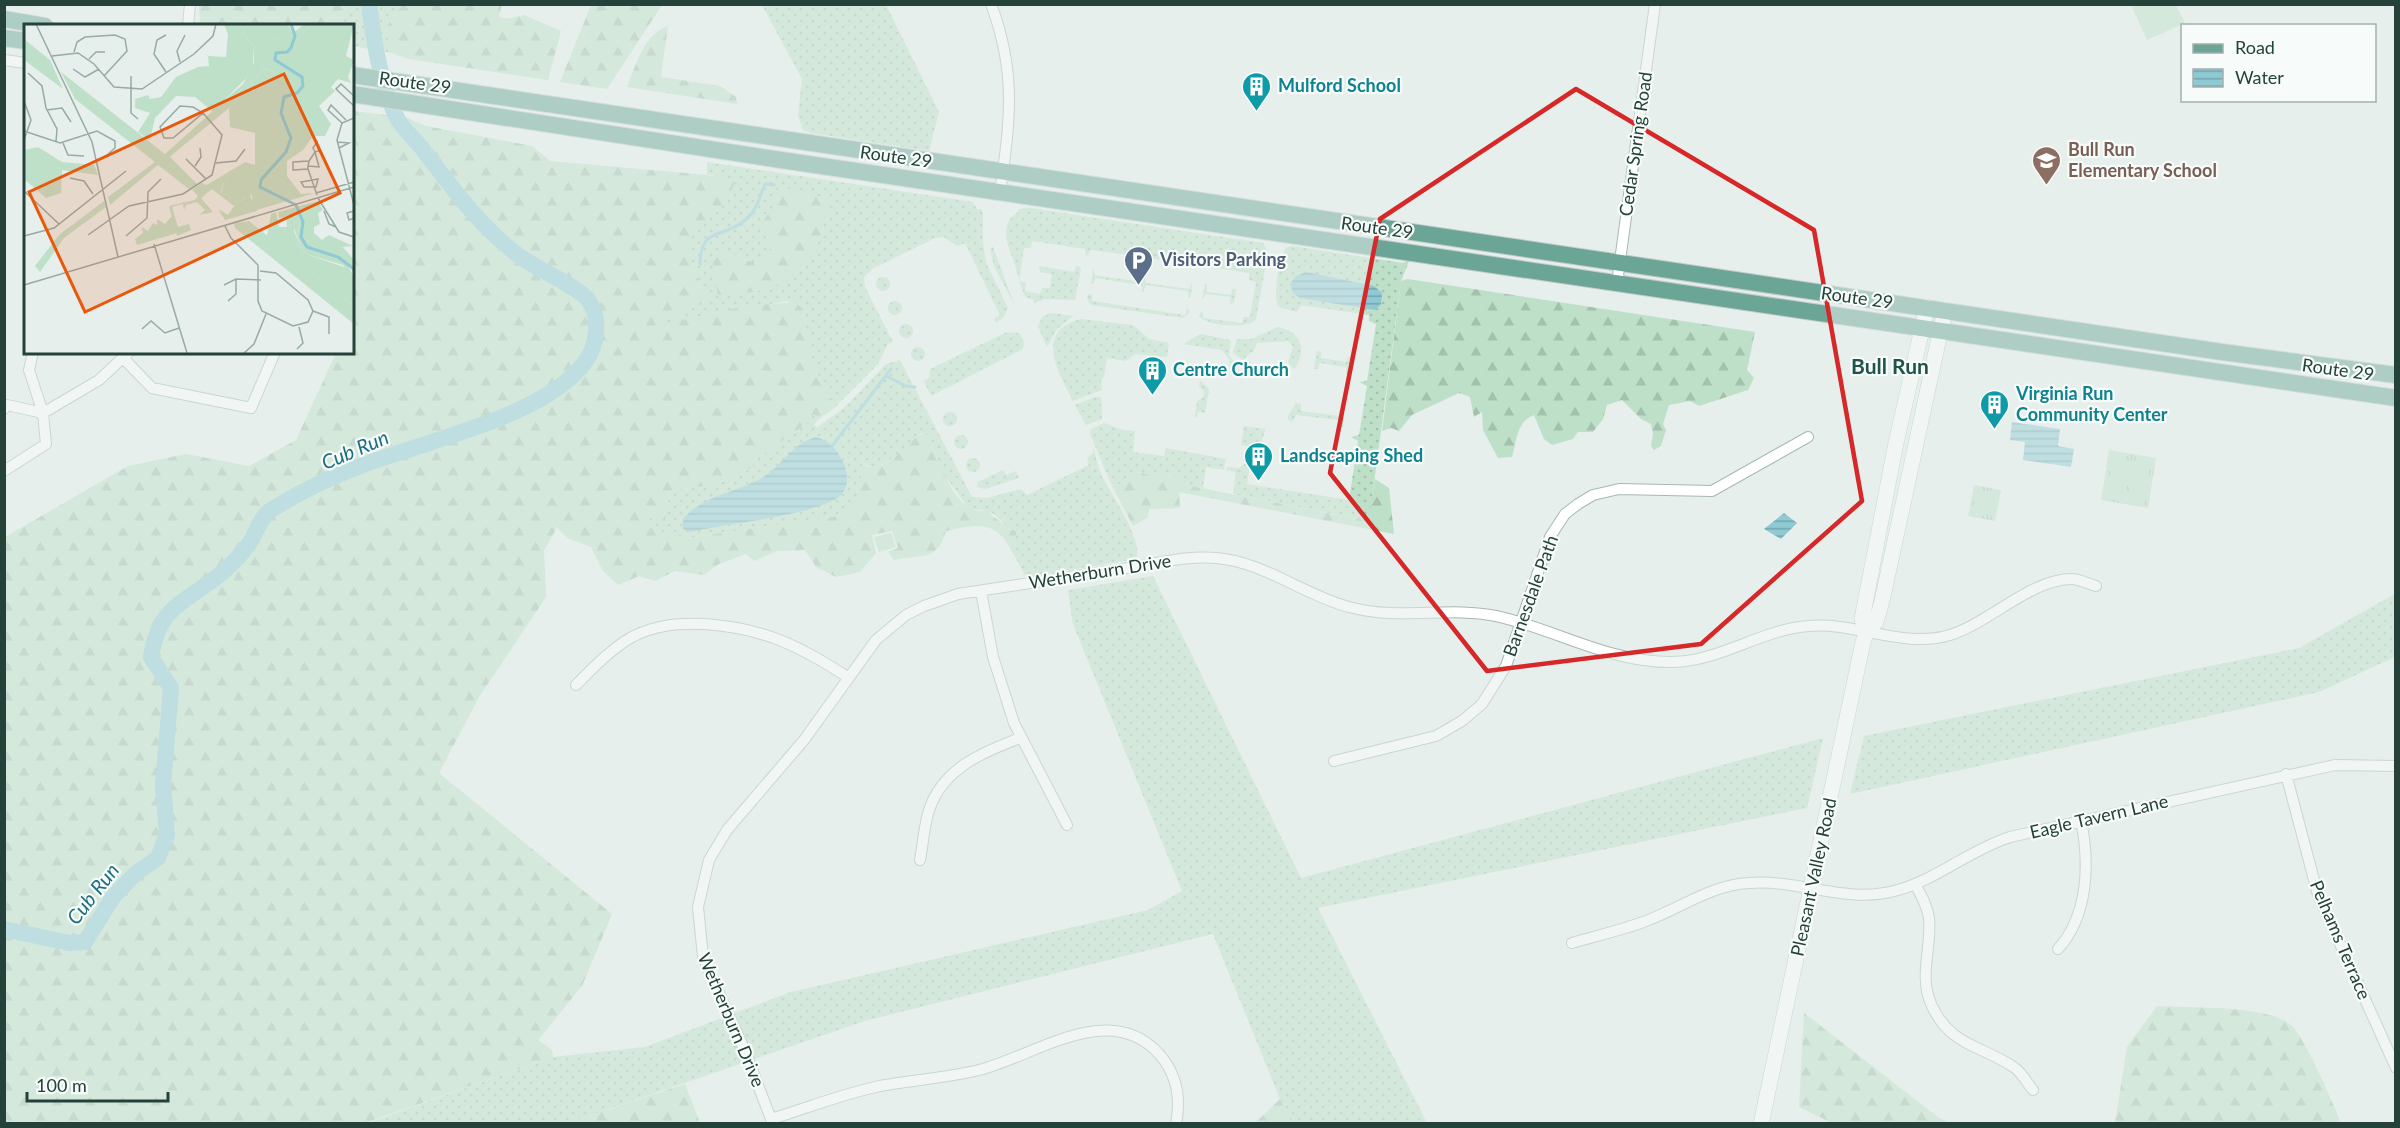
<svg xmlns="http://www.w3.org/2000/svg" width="2400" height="1128" viewBox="0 0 2400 1128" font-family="Lato,sans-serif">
<defs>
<pattern id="grass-dots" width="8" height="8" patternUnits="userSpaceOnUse" patternTransform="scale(1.5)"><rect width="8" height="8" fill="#bfe0c8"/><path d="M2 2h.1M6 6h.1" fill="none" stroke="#a4c1ad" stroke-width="1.8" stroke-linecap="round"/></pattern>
<pattern id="forest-firs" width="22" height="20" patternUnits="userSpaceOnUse" patternTransform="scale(1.5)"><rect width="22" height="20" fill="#bfe0c8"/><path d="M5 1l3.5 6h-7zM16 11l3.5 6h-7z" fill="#a4c1ad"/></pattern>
<pattern id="park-tufts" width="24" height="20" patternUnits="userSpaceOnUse" patternTransform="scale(1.5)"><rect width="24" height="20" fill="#bfe0c8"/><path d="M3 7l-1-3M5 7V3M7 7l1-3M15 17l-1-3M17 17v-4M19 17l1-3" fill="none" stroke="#a4c1ad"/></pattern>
<pattern id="water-rules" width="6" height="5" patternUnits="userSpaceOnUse" patternTransform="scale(1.5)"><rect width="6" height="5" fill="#8ec9d4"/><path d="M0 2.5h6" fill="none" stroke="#74a5ad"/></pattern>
</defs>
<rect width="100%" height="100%" fill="#e6efeb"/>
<path fill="url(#grass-dots)" d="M355 5H402L386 27 391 53 353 46 352 26H340Z
M762 5H886L939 112 929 151 811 133 803 130 798 115 802 79Z
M707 162 973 202 977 209H981L983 213V242L986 263 1008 308 1004 317 996 323 994 319 1000 315 965 243 957 246 944 237 935 238 872 269 864 277 865 287 893 342 888 344 878 364 833 409 811 359 804 317 787 301 650 327 708 301 690 262 691 237 726 201 735 181 707 174Z
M1030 208 1263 243 1268 252 1256 319C1248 330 1206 326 1199 316L1202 310 1203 318 1242 323 1244 317H1250L1256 282 1249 280V273L1149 258 1146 265 1144 257 1091 250 1086 257 1085 249 1032 241 1031 248H1024L1019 281 1026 283 1025 291 1040 294 1042 288H1050L1052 274 1040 272 1039 266 1074 272 1077 265 1081 268 1075 300 1045 299 1034 303V300L1026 297C1020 287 1019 277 1015 265 1009 247 997 225 1018 212V209Z
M1292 246 1403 263 1410 259 1401 281 1369 521 1233 494 1236 472 1226 470 1227 467 1239 468 1248 461 1250 449 1257 450 1252 452 1247 484 1349 500 1358 441 1351 437 1359 435 1367 386 1359 382 1367 381 1376 324 1369 321V315L1301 305 1297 312 1279 307C1272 299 1279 257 1286 248Z
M993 247 1014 304 994 266 990 248Z
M1093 268 1095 275 1141 282 1145 275 1146 283 1189 289 1192 283 1191 297 1188 298V291L1146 285 1143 292 1141 285 1095 278 1094 283 1091 284Z
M876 284a7 7 0 1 1 14 0a7 7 0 1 1-14 0Z
M1205 284H1207V292L1231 295 1232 289H1236L1234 303 1230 304 1231 297 1206 294 1202 300Z
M1088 294H1092V301L1185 315 1187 308 1190 312 1183 318 1091 305 1087 299Z
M888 308a7 7 0 1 1 14 0a7 7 0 1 1-14 0Z
M1052 313 1073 316 1056 330 1047 347 1038 326 1043 316Z
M1081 319 1133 325 1149 339 1169 343 1167 357 1135 354 1126 361 1107 358 1104 377 1101 380 1102 390 1073 401C1059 373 1033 331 1081 319Z
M899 331a7 7 0 1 1 14 0a7 7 0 1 1-14 0Z
M1278 327C1301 331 1308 351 1294 369L1288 362 1293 347 1288 341 1257 343 1253 353 1251 352 1243 360 1233 353 1237 339H1251Z
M1007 332 1019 333 1024 342 1023 349 931 396 924 381 929 378 930 369Z
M1200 334 1231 340 1229 355 1237 366H1229L1230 360 1222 350 1184 344Z
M911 354a7 7 0 1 1 14 0a7 7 0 1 1-14 0Z
M1317 351 1321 352V358L1346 362 1348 357 1352 356 1350 374H1346V367L1320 363 1317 369H1314Z
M900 360 972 497 987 498 1021 489 1027 495 1089 465 1087 458 1093 453V447C1096 457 1098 468 1103 478 1112 495 1144 542 1136 559L1026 577 1009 546 1014 543C1008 528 1000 513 982 510 976 509 974 511 968 507L944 475 929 436 921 433C909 444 879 478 863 462 858 489 867 502 838 516L687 538 660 534 645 523 643 516 646 514 665 521 669 491 713 485 733 478 751 468 758 458 810 421 814 413 819 419 813 425 817 427 844 408 886 364Z
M1200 380 1209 389 1205 413 1198 412 1197 417 1195 416 1197 401 1203 398 1204 391 1199 386Z
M1095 397H1101L1102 419 1086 425 1075 405Z
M1296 403 1301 404V411L1339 416 1340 411 1344 410 1343 427 1338 428V420L1296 415 1293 421 1288 420V416Z
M943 419a7 7 0 1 1 14 0a7 7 0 1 1-14 0Z
M1104 423 1123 430 1135 431 1133 452 1164 456 1166 448 1226 459 1224 470 1206 467 1203 488 1191 486 1176 475 1153 477 1140 472 1128 475 1124 483 1112 486 1090 434 1091 429Z
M1244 426 1266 429 1259 448 1241 445Z
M954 442a7 7 0 1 1 14 0a7 7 0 1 1-14 0Z
M966 465a7 7 0 1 1 14 0a7 7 0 1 1-14 0Z
M1003 470 1007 475 1016 471 1019 478 985 489 977 487 978 482Z
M1153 576 1301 878 1823 738 1807 808 1318 908 1427 1123H1294L1280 1099 1213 934 865 1021 568 1123 365 1124 553 1057 645 1047 791 992 1148 910 1182 891 1073 624 1068 590Z
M2395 594V657L2319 692 1850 794 1864 736 2299 648Z"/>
<path fill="url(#forest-firs)" d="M502 4 499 17 507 19 524 15 561 31 548 80 409 59 391 53 386 27 402 5Z
M199 5V4L355 5 340 26H219L200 23Z
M591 5H662L607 89 560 82Z
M668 26 661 77 720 86 736 97 737 104 627 87C636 65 644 34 668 26Z
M353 111 405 117 426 126 532 146 550 161 708 175 736 181 726 201 691 237 690 262 708 301 654 326 746 306 795 302 803 309 811 359 833 409 819 419 814 414 810 421 758 458 751 468 733 478 713 485 669 491 665 521 656 522 646 514 643 516 645 523 660 534 673 531 687 538 838 516C867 502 858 489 863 462L866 466C890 471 905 443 923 433L929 436C937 456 950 499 972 509 977 512 984 510 990 511L991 515 1016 532V540L1009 546C994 519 972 525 946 531 937 562 922 554 894 560L888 552 898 548 892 531 872 535 876 553 860 572 836 577 816 567 805 550 777 551 754 561 746 554 719 564 704 575 675 571 655 581 639 576 618 585 603 571 591 547 567 538 557 527 544 551 546 597 479 697 439 773 612 914 582 986 538 1040 552 1050 553 1057 365 1123H5V537L128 466 186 454 249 466 296 440 336 353 352 352Z
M781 187 827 198C828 232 810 272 777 285 758 293 737 294 718 295L712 260 717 251 727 249C743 260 759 272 771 247L760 226 773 207 776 191Z
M1408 279 1755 332 1747 370 1754 378 1748 390 1699 406 1690 401 1669 405 1663 424 1666 430 1661 446 1654 450 1651 446 1653 434 1651 424 1641 419 1622 400 1607 405 1603 419 1593 432H1578L1573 439 1552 445 1544 439 1534 415C1516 422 1517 441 1512 457L1498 458 1483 430 1482 412 1474 417 1470 397 1459 393 1412 415 1399 431 1391 428 1382 431 1401 281Z
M1141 472 1153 477 1176 475 1191 486 1368 521 1375 479 1389 488 1394 534 1179 492 1180 508 1149 509 1148 517 1133 526 1112 486 1124 483 1128 475Z
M2157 1006C2188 1008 2269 1005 2291 1025 2304 1036 2334 1105 2341 1123H2115L2127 1047Z
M1804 1013 1939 1118 1950 1123H1832L1799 1107Z
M685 1084 700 1123H568Z
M1280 1099 1294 1123H1255Z"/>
<path fill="url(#park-tufts)" d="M2109 450 2156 458 2148 508 2101 500Z
M1974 485 2001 490 1995 521 1968 516Z"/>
<path fill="#bfe0c8" d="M2131 5H2176L2185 23 2147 40Z
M2113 459 2128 462 2123 495 2108 493Z
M2134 463 2150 465 2144 499 2129 496Z
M891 533 896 547 879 552 874 537Z"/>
<path fill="url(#water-rules)" d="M1306 272 1374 286 1382 293 1381 304 1375 310 1300 298 1293 293 1290 284 1296 276Z
M2012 422 2060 429 2058 446 2074 449 2071 467 2023 460 2025 442 2010 440Z
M816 437C840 443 862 485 834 500 800 517 729 523 690 532L683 529V519C704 494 740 492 765 476 784 463 792 444 816 437Z
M1784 513 1797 523 1781 539 1764 529Z"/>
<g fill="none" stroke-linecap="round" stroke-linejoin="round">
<path stroke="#8ec9d4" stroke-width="3" d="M700 264C701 226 722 239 744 221 757 211 759 198 765 184L774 185
M886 376 906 386 915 387
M832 446 891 369"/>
<path stroke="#8ec9d4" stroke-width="16" d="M4 929 69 943 85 942 113 897 136 873 158 858 167 835 163 785 171 688 151 657C159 606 183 604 218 576 229 567 241 555 249 544 256 534 260 517 271 510 306 488 349 469 389 456 444 437 550 411 585 362 597 346 601 318 589 301 581 288 534 268 518 255 480 226 453 189 424 151 416 140 402 129 396 116 380 83 374 41 369 4"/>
<defs>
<path id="minor" d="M991 4C1017 73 1010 122 1000 192
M188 26 190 4
M4 60 26 63
M1617 283 1655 4
M33 352 29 370 43 413 99 380 129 352
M124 359 152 388 251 408 275 352
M4 409 7 405 43 413 46 444 4 471
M981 591 993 657 1014 723 1067 825
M576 685C593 668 611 649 632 637 655 625 678 623 704 624 764 628 800 646 849 678
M1334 761 1436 736 1462 721 1482 704 1506 666 1550 537 1565 514 1578 504 1593 495 1619 489 1712 491 1808 437
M2286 774 2318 895 2396 1068
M920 860C923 844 924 826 929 810 943 768 983 752 1020 738
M1915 884C1921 895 1927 905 1929 918 1932 948 1918 977 1932 1006 1951 1047 1982 1045 2015 1068 2022 1073 2027 1083 2033 1090
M1572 943C1596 936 1622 930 1646 921 1681 908 1711 885 1749 883 1800 879 1847 905 1898 890 1937 879 1970 850 2010 837L2335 765 2396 766
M2058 949C2088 916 2090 864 2081 821
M771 1119 745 1051 703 957 698 907 709 860 727 830 804 740 876 640 906 615 924 606 958 594C1015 585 1072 577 1128 568 1157 564 1187 555 1216 558 1265 562 1303 595 1349 607 1400 621 1447 606 1496 616 1555 629 1610 663 1673 662 1721 661 1762 629 1809 626 1857 622 1903 649 1950 635 1989 623 2032 578 2073 579 2081 580 2089 584 2096 586
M772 1124 771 1119C807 1108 842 1094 880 1086 912 1080 946 1078 979 1070 1035 1056 1111 998 1160 1055 1177 1075 1181 1099 1176 1124"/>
<path id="secondary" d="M1867 631 1862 619 1896 443 1927 307
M1761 1124 1863 642 1867 631 1876 622 1882 601 1945 310"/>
<path id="primary" d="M4 19 45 26
M4 38 26 41
M352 75 2222 352 2396 375
M352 94 781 160 2396 398"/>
</defs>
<use href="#minor" stroke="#a8b8b2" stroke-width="12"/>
<use href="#secondary" stroke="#a4bbb3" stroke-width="16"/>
<use href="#primary" stroke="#c2cac8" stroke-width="18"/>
<use href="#minor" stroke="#fff" stroke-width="10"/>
<use href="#secondary" stroke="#fff" stroke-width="15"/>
<use href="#primary" stroke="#6aa596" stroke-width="16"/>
</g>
<path d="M0 0H2400V1128H0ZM1576 89 1814 230 1862 501 1701 644 1487 671 1330 473 1380 219Z" fill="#e6efeb" fill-opacity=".55" fill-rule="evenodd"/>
<path fill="none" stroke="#d62828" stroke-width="4.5" stroke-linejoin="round" d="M1576 89 1814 230 1862 501 1701 644 1487 671 1330 473 1380 219Z"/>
<defs>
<symbol id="building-pin" viewBox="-11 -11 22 30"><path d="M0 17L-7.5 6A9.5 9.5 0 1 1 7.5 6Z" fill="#0f9aa8" stroke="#f7fbf9"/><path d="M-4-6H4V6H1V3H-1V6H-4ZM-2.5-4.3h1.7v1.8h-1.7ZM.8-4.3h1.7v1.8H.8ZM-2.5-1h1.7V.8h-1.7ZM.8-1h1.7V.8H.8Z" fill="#fff"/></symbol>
<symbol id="school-pin" viewBox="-11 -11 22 30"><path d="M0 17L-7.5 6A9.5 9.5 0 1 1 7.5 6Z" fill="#8d6e63" stroke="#f7fbf9"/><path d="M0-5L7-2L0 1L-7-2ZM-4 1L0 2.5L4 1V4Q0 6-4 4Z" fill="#fff"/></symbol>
<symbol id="parking-pin" viewBox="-11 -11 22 30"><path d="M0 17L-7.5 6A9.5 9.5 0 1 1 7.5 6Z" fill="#5c6f8a" stroke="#f7fbf9"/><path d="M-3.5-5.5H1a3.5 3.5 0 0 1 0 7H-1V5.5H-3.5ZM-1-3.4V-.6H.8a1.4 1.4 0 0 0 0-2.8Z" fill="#fff"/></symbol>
</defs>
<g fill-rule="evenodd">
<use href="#building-pin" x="1240" y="70" width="33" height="45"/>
<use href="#school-pin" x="2030" y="144" width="33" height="45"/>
<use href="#parking-pin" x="1122" y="244" width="33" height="45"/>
<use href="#building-pin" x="1136" y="354" width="33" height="45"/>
<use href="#building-pin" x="1978" y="388" width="33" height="45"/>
<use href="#building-pin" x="1242" y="440" width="33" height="45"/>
</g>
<g text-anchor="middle" stroke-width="4.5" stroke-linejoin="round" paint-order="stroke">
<g font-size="18" fill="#24423a" stroke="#f7fbf9">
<text transform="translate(415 83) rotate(8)" y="6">Route 29</text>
<text transform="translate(1636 144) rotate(-82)" y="6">Cedar Spring Road</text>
<text transform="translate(896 157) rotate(8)" y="6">Route 29</text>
<text transform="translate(1377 228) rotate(8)" y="6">Route 29</text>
<text transform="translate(1857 298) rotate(8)" y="6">Route 29</text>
<text transform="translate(2338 370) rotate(8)" y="6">Route 29</text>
<text transform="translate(1100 572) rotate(-9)" y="6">Wetherburn Drive</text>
<text transform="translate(1531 596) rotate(-70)" y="6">Barnesdale Path</text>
<text transform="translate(2099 817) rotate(-13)" y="6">Eagle Tavern Lane</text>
<text transform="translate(1814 877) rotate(-78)" y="6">Pleasant Valley Road</text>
<text transform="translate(2340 940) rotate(67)" y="6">Pelhams Terrace</text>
<text transform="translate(731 1020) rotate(67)" y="6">Wetherburn Drive</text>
</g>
<g font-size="18" font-weight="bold" fill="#0d838f" stroke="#f7fbf9" text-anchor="start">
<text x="1278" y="92">Mulford School</text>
<text x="1173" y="376">Centre Church</text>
<text x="2016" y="400">Virginia Run<tspan x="2016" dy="21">Community Center</tspan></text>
<text x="1280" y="462">Landscaping Shed</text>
</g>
<g font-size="18" font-weight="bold" fill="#785e54" stroke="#f7fbf9" text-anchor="start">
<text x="2068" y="156">Bull Run<tspan x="2068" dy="21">Elementary School</tspan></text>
</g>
<g font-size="18" font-weight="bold" fill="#4e5e75" stroke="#f7fbf9" text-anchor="start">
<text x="1160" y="266">Visitors Parking</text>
</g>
<g font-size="20" font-style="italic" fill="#1c6f80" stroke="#f7fbf9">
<text transform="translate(355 450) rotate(-23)" y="7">Cub Run</text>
<text transform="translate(93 894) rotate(-52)" y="7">Cub Run</text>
</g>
<g font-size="21" font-weight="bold" fill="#1f5548" stroke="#f7fbf9">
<text x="1890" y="374">Bull Run</text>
</g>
</g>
<g transform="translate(24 24)">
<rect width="330" height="330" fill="#e6efeb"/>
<path d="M225 0H233L257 19 280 0H289L274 13 270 32 257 51 241 44 205 84 149 130 146 133 173 160 165 165 134 141 86 181 84 173 131 138 51 75 37 48 141 130 219 60 230 39 229 21 218 9ZM0 15 26 36 39 65 0 36ZM219 145 221 150 207 167 217 177 231 167 226 172 233 187 201 196 194 185 204 191 210 182 188 165 177 174 189 188 175 191 181 186 173 178 162 181 160 186 159 180 148 183 154 203 165 200 167 206 153 212 145 182 171 176 174 172 168 166 178 159 197 169 201 156ZM80 177 82 183 40 214 16 248 11 242 35 211ZM279 181 274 208 323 240 330 253 319 241 282 230 277 224 270 204 272 183ZM225 197 330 282V300L211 204 210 199Z" fill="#bfe0c8"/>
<path d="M200 0H225L218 9 229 21V47L189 88 171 73 152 72 131 94 126 116 114 108 126 89 111 84V75L124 71 126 75 137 73 152 53 174 43 185 42 184 32 202 33 204 10ZM233 0H264L269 10 257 19ZM289 0H330L322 32 330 36 324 53 327 59 314 55 307 63 311 67 295 82 307 100 301 112H289L279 126 263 137V152L277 170 291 169 229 187 228 170 216 177 207 167 221 146 201 156 196 169 181 162 221 138 231 141V109L206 103 205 84 241 44 257 51 269 32 274 13ZM14 123 38 138 70 141 74 151 38 146 37 169 22 174 0 155V126ZM294 177 299 186 294 189 296 200 290 203V209L298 216 305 211 329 222 319 223 330 236V249L323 240 284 228 279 222 274 209 279 181ZM272 183 270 207 277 224 282 230 323 244 330 253V282L243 212 247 190 252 188 255 203H263L262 193 255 194 254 188ZM148 192 153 209 113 221 111 215 119 209 118 203 124 207 129 199 133 201V195L141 200Z" fill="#bfe0c8"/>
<path fill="none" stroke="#8ec9d4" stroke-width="3" d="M267 0 271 12 267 24 263 28 252 29 251 36 278 53 279 62 273 69 260 73 257 89 267 114 262 128 237 156 236 163 272 181 279 198 277 213 283 223 314 233 330 245"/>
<path fill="none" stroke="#98aaa4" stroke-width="1.5" d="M12 0 68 118 94 233M142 11 133 16 130 30 142 48M50 28 53 18 61 13 91 11 101 15 103 27 80 52M28 32 54 29 70 40 90 63 118 65 170 30 189 12 192 0M65 35 72 28H81M156 38 153 27 161 11M49 45 61 53 75 45M4 49 18 62 22 84 33 105 32 118M107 52V89L114 95M330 72 317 60 312 65 330 82M0 77 7 96 0 116M156 82 169 83 179 89 149 114H140L136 103ZM23 86 38 84 47 98M330 94 318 99 313 116 330 181M318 99 304 86 307 81 322 96M0 107 36 119 73 107 91 117V124L84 130M293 118 295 127 291 128 289 124ZM314 118 325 119 315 124M39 119 44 131 60 132M162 135 182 155M192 139 212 137 221 125M171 142 177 133 176 124M284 142 295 143 291 128 285 137 284 142V145L293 171M284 145 269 146V138L285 137M46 154 60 157 69 170M294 155 292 163H280L277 158ZM0 167 35 200M292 169 330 158M294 174 315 208 330 213M300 187 305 200 312 203M330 187 323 189 325 196 330 194M201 202 207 214 234 241V277L238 287 269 302 284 298 289 287 284 276 252 249 236 247M64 211 105 182 159 170 188 151 198 111 179 89M0 212 30 204 102 147M102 212 123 194 124 168 137 155M130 220 163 329M0 261 330 163M200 261 212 255 237 256M204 277 212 270V255M289 287 305 293V310M118 305 127 297 141 309 155 304M273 325 279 319 275 303M219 330 230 320 242 290"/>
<path fill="#e8590c" fill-opacity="0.15" stroke="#e8590c" stroke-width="3" d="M260 50 316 169 61 288 5 168Z"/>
<rect width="330" height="330" fill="none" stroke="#24423a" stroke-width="3"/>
</g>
<rect width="2400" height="1128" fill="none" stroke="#24423a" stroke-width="12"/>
<rect x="2181" y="24" width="195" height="78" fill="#f7fbf9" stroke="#a3b1ad" stroke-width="1.5"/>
<rect x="2193" y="44" width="30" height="9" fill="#6aa596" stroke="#a3b1ad" stroke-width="1.5"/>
<text x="2235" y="54" font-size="18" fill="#24423a">Road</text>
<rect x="2193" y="69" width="30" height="18" fill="url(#water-rules)" stroke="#a3b1ad" stroke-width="1.5"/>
<text x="2235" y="84" font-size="18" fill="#24423a">Water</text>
<path d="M27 1092v9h141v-9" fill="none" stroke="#24423a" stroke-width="3"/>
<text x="36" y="1092" font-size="18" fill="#24423a" stroke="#f7fbf9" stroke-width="4.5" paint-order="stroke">100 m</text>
</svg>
